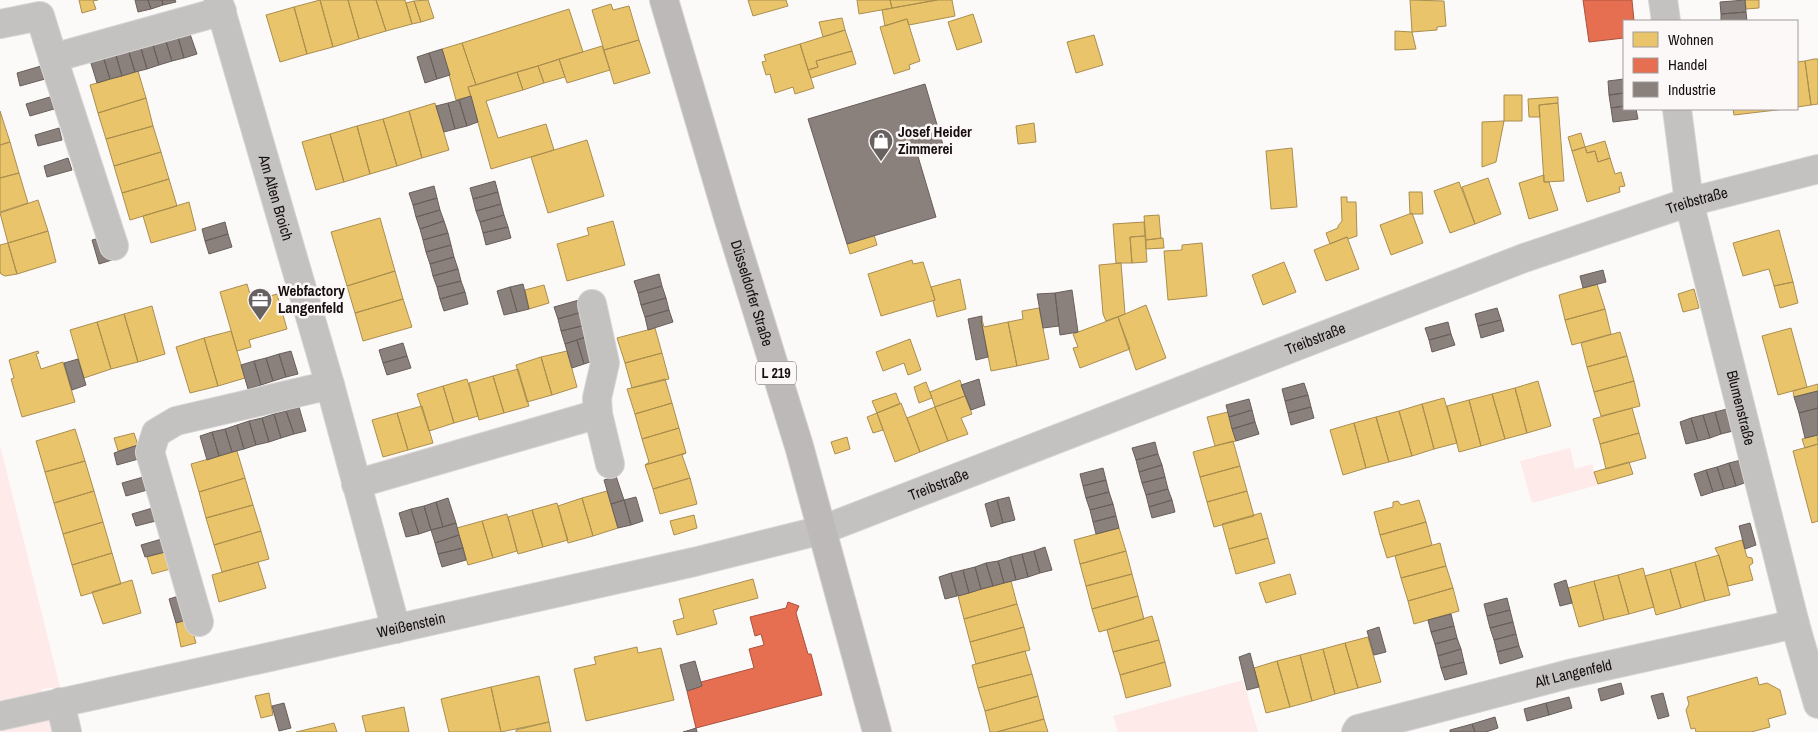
<svg xmlns="http://www.w3.org/2000/svg" width="1818" height="732" viewBox="0 0 1818 732" font-family="'Archivo Narrow',sans-serif">
<rect width="100%" height="100%" fill="#fcf9f9"/>
<path fill="#fdeae9" d="M0 445 60 687 42 689 52 732H0Z
M1570 448 1575 469 1592 464 1598 485 1532 503 1520 461Z
M1243 680 1258 732H1118L1113 716Z"/>
<path fill="#e9c46a" stroke="#aa8e4f" d="M79 0H98L93 1 96 9 82 13Z
M320 0H348L359 39 333 47Z
M320 0 333 47 307 54 294 7Z
M348 0H376L386 31 359 39Z
M376 0H405L412 24 386 31Z
M428 0 434 18 421 22 414 1Z
M748 0H786L788 6 753 16Z
M857 0H890L892 8 859 14Z
M890 0H937L892 8Z
M937 0H952L955 16 909 25 907 19 885 26 882 10Z
M1410 0 1444 1 1446 26 1437 27V30L1412 32Z
M1745 0H1759V8L1746 9Z
M414 1 421 22 412 24 406 3Z
M611 4 613 10 629 6 639 40 604 50 592 10Z
M294 7 307 54 280 62 266 15Z
M569 9 583 52 476 85 462 43Z
M973 14 982 42 957 50 948 22Z
M842 18 845 30 823 37 819 22Z
M907 19 920 61 909 65 910 69 894 74 880 27Z
M845 30 852 51 816 61 818 67 808 70 800 44Z
M1395 31 1412 32 1416 49 1395 50Z
M1094 35 1103 65 1076 73 1067 42Z
M639 40 650 73 614 84 604 50Z
M462 43 476 85 468 87 471 96 456 100 442 49Z
M800 44 814 88 795 94 793 87 775 93 770 74 766 75 762 62 766 61 764 55Z
M602 46 610 70 567 83 559 59Z
M852 51 856 64 811 78 808 70 818 67 816 61Z
M559 59 565 77 544 83 538 66Z
M1814 59H1818V104L1811 105 1805 61Z
M1805 61 1811 105 1797 107V62Z
M538 66 544 83 523 90 517 72Z
M138 71 146 98 98 113 90 85Z
M517 72 523 90 486 101 498 138 546 124 554 150 491 169 468 87Z
M1504 95H1522V121H1504Z
M1558 97V103L1539 105 1540 117H1529L1528 99Z
M146 98 153 126 106 139 98 113Z
M435 103 449 150 422 158 409 111Z
M1558 103 1564 181 1544 182 1539 105Z
M1733 109H1785L1734 115Z
M0 111 10 142 0 145Z
M409 111 422 158 397 166 383 119Z
M383 119 397 166 370 174 357 126Z
M1504 121 1496 162 1482 167V122Z
M1034 123 1036 142 1018 144 1016 126Z
M153 126 161 152 114 166 106 139Z
M357 126 370 174 344 182 330 134Z
M1581 133 1585 147 1572 151 1568 137Z
M330 134 344 182 316 190 302 142Z
M587 140 604 196 548 213 531 157Z
M1605 141 1610 158 1598 162 1595 151 1587 153 1585 147Z
M10 142 19 173 0 178V145Z
M1585 147 1587 153 1595 151 1598 162 1610 158 1615 174 1621 172 1625 186 1619 187 1620 192 1587 202 1572 151Z
M1292 148 1297 207 1271 209 1266 151Z
M161 152 169 179 122 193 114 166Z
M19 173 28 203 0 212V178Z
M1544 175V182H1549L1558 210 1529 219 1519 183Z
M1488 178 1501 214 1475 224 1462 187Z
M169 179 177 206 130 220 122 193Z
M1459 182 1475 224 1450 233 1434 191Z
M1409 192H1422L1423 214H1410Z
M1341 197H1347V202H1356L1357 236 1348 239 1347 237 1330 244 1326 233 1338 228V226L1342 221Z
M38 200 48 231 8 243 0 213Z
M189 202 196 230 151 243 143 216Z
M1412 213 1423 243 1391 255 1380 225Z
M1159 215 1161 238 1146 240 1144 216Z
M380 218 395 271 347 286 331 232Z
M613 221 625 265 567 281 557 244 589 235 587 228Z
M1144 222 1145 236 1130 237 1132 263H1116L1113 224Z
M1779 230 1793 282 1774 286 1769 269 1743 276 1733 243Z
M48 231 56 262 17 274 8 243Z
M874 235 877 245 850 254 847 244Z
M1145 236 1147 262 1132 263 1130 237Z
M1347 237 1359 269 1326 281 1314 250Z
M1163 238 1164 248 1146 249V240Z
M8 243 17 274 5 276 1 274 0 271V245Z
M1202 243 1207 296 1168 300 1164 251 1182 250V245Z
M912 260 913 264 923 262 935 300 881 316 868 274Z
M1284 262 1296 292 1263 305 1252 275Z
M1121 263 1125 314 1106 321 1103 314 1099 265Z
M395 271 403 299 355 313 347 286Z
M960 279 966 309 937 317 933 301 935 300 931 287Z
M1793 282 1798 303 1780 308 1774 286Z
M247 284 252 301 277 294 287 329 249 340 251 347 237 351 220 292Z
M1597 284 1605 309 1565 320 1559 295Z
M544 285 549 303 529 309 525 290Z
M1694 289 1699 308 1683 312 1678 294Z
M403 299 412 327 363 341 355 313Z
M1146 305 1166 358 1136 370 1118 317Z
M152 306 165 354 138 362 124 314Z
M1039 308 1049 359 1017 366 1008 322 1023 319 1022 311Z
M1605 309 1611 334 1572 345 1565 320Z
M124 314 138 362 111 369 97 322Z
M1118 317 1130 349 1080 368 1073 348 1078 347 1073 334Z
M981 320H982L984 327 1008 322 1017 366 991 371Z
M97 322 111 369 84 378 70 330Z
M655 328 662 353 625 363 617 338Z
M1791 328 1807 387 1778 395 1762 336Z
M231 331 245 378 218 386 204 338Z
M1620 332 1627 356 1587 367 1581 343Z
M204 338 218 386 190 393 176 347Z
M910 339 921 370 908 375 904 363 883 371 876 352Z
M38 351 39 353 36 354 41 369 63 362 75 402 22 417 11 379 14 378 9 360Z
M567 351 577 387 552 395 541 357Z
M662 353 669 379 632 388 625 363Z
M1627 356 1634 381 1594 392 1587 367Z
M541 357 552 395 527 402 516 365Z
M518 369 529 406 504 413 493 376Z
M493 376 504 413 479 420 469 383Z
M467 379 478 416 454 423 443 386Z
M665 379 672 403 635 414 627 389Z
M960 380 965 396 935 407 930 392Z
M1538 381 1551 426 1527 433 1515 388Z
M1634 381 1640 406 1601 416 1594 392Z
M926 382 932 398 919 403 914 387Z
M1818 384V391L1794 397 1793 391Z
M443 386 454 423 429 431 417 394Z
M1515 388 1527 433 1505 439 1492 394Z
M896 393 900 404 877 413 872 401Z
M1492 394 1505 439 1481 446 1469 400Z
M965 396 972 414 961 418 968 434 948 441 935 407Z
M1444 398 1457 443 1434 449 1422 404Z
M1469 400 1481 446 1459 452 1447 406Z
M672 403 679 428 642 439 635 414Z
M901 403 920 452 895 462 877 413Z
M1422 404 1434 449 1412 456 1399 411Z
M422 406 433 443 408 450 397 413Z
M935 407 948 441 920 452 907 418Z
M1632 408 1639 433 1600 444 1593 419Z
M1399 411 1412 456 1389 462 1376 417Z
M1228 412 1236 441 1215 446 1207 417Z
M397 413 408 450 383 457 372 420Z
M877 413 883 430 873 433 867 417Z
M1376 417 1389 462 1366 468 1354 423Z
M1354 423 1366 468 1343 475 1330 430Z
M679 428 686 453 645 465 649 462 642 439Z
M75 429 85 461 45 472 36 441Z
M134 433 138 445 118 451 114 438Z
M1639 433 1646 458 1606 469 1600 444Z
M1817 435 1818 444 1805 448 1802 439Z
M847 437 850 449 835 454 831 442Z
M1233 441 1240 466 1200 477 1193 452Z
M1818 444V521L1812 523 1793 451Z
M237 451 245 478 199 492 191 464Z
M686 453 682 455 690 478 653 489 645 465Z
M85 461 94 491 54 503 45 472Z
M1629 462 1633 474 1598 484 1594 472Z
M1240 466 1247 491 1207 502 1200 477Z
M245 478 253 505 206 518 199 492Z
M690 478 697 504 660 514 653 489Z
M94 491 103 522 63 534 54 503Z
M607 491 618 528 593 536 582 498Z
M1247 491 1254 516 1214 527 1207 502Z
M582 498 593 536 568 543 558 506Z
M1419 500 1426 522 1380 535 1374 512 1393 507V502L1398 501 1401 505Z
M557 503 568 540 543 547 532 510Z
M253 505 261 531 214 545 206 518Z
M532 510 543 547 518 554 508 517Z
M1261 513 1268 538 1229 549 1222 524Z
M507 514 517 551 493 558 482 521Z
M694 515 697 528 674 535 670 521Z
M482 521 493 558 468 565 457 528Z
M103 522 112 553 72 565 63 534Z
M1426 522 1432 545 1387 558 1380 535Z
M1119 528 1126 551 1080 564 1074 540Z
M261 531 269 559 222 572 214 545Z
M1268 538 1275 563 1236 574 1229 549Z
M1742 540 1747 557 1752 558 1753 563 1749 566 1753 580 1728 586 1719 556 1715 548Z
M1440 543 1446 566 1401 578 1395 556Z
M169 551 174 568 152 574 147 557Z
M1126 551 1132 574 1086 586 1080 564Z
M112 553 121 584 81 596 72 565Z
M1719 555 1730 595 1705 601 1695 562Z
M258 562 266 588 219 602 212 575Z
M1695 562 1705 601 1681 608 1670 569Z
M1446 566 1453 588 1408 601 1401 578Z
M1643 568 1654 607 1629 614 1618 575Z
M1670 569 1681 608 1656 615 1645 576Z
M1132 574 1138 596 1092 609 1086 586Z
M1290 574 1296 594 1266 603 1259 583Z
M1618 575 1629 614 1604 620 1594 581Z
M753 579 758 598 713 610 717 624 677 635 673 621 684 618 679 599Z
M132 580 141 613 103 624 92 592Z
M1011 581 1017 604 964 619 958 596Z
M1594 581 1604 620 1579 627 1568 588Z
M1453 588 1459 611 1414 624 1408 601Z
M1138 596 1144 619 1099 632 1092 609Z
M1017 604 1024 627 970 642 964 619Z
M1152 616 1159 640 1113 652 1107 630Z
M189 619 196 643 181 647 176 623Z
M1024 627 1030 650 976 664 970 642Z
M1368 637 1381 682 1358 688 1345 643Z
M1159 640 1165 662 1120 675 1113 652Z
M1345 643 1358 688 1335 694 1323 649Z
M637 647 638 653 661 648 674 700 586 721 574 669 596 664 594 657Z
M1323 649 1335 694 1312 701 1300 655Z
M1025 651 1032 674 978 688 972 665Z
M1300 655 1312 701 1290 707 1277 661Z
M1277 661 1290 707 1266 713 1254 668Z
M1165 662 1171 686 1126 698 1120 675Z
M1032 674 1038 696 985 711 978 688Z
M539 676 549 722 501 732 491 687Z
M1757 677 1759 685 1767 683 1780 690 1786 714 1768 719 1770 727 1751 732H1696L1695 728 1691 729 1686 710 1689 704 1687 697Z
M491 687 501 732H449L441 699Z
M269 693 273 715 261 718 255 696Z
M1038 696 1044 719 997 732H990L985 711Z
M404 707 409 732H366L362 716Z
M1044 719 1048 732H997Z
M549 722 551 732H516V730Z
M334 723 337 732H296Z"/>
<path fill="#e76f51" stroke="#a9523d" d="M1583 0H1632L1634 21H1624V38L1589 42Z
M788 602 799 606 796 613 808 654H811L822 695 696 728 687 691 702 686 701 682 754 668 749 649 764 645 761 634 755 636 750 617 786 608Z"/>
<path fill="#8a817c" stroke="#685f5b" d="M135 0H148L151 9 138 12Z
M148 0H162L163 5 151 9Z
M162 0H175L176 2 163 5Z
M1745 0 1746 12 1721 14 1720 2Z
M1746 12 1747 21H1721V14Z
M189 31 197 54 184 58 177 34Z
M177 34 184 58 172 61 165 38Z
M165 38 172 61 159 65 152 42Z
M152 42 159 65 147 69 140 45Z
M140 45 147 69 135 72 128 49Z
M128 49 135 72 122 76 115 52Z
M442 49 450 75 437 79 429 53Z
M115 52 122 76 110 79 103 56Z
M429 53 437 79 425 83 417 57Z
M103 56 110 79 97 83 90 60Z
M41 66 45 79 20 86 17 73Z
M1624 79V93L1609 95 1608 81Z
M925 84 943 145 917 153 936 217 847 244 808 119Z
M1624 93V106L1611 108 1609 95Z
M471 96 478 122 467 126 459 100Z
M50 97 54 109 30 116 26 104Z
M459 100 467 126 455 129 448 103Z
M448 103 455 129 444 132 436 106Z
M1624 106V109H1636L1638 119 1613 122 1611 108Z
M59 128 62 140 38 146 35 135Z
M68 158 72 170 47 177 44 166Z
M495 181 498 192 473 199 470 188Z
M434 186 437 198 413 205 409 193Z
M498 192 501 204 476 211 473 199Z
M437 198 440 210 416 217 413 205Z
M501 204 504 215 480 222 476 211Z
M440 210 444 221 420 229 416 217Z
M504 215 508 227 483 233 480 222Z
M444 221 448 233 423 240 420 229Z
M225 222 228 234 205 241 202 229Z
M508 227 511 238 486 245 483 233Z
M448 233 451 245 426 252 423 240Z
M228 234 232 247 209 254 205 241Z
M105 237 112 260 99 264 92 240Z
M451 245 454 257 430 264 426 252Z
M454 257 458 269 433 276 430 264Z
M458 269 461 281 437 287 433 276Z
M1603 270 1606 282 1583 288 1580 276Z
M659 274 662 286 638 293 634 281Z
M461 281 465 292 440 299 437 287Z
M523 284 529 309 517 312 510 287Z
M662 286 666 298 641 305 638 293Z
M510 287 517 312 504 315 497 291Z
M1072 290 1078 332 1060 335 1055 293Z
M465 292 468 304 444 311 440 299Z
M1055 293 1059 326 1043 328 1037 294Z
M666 298 669 310 645 317 641 305Z
M579 300 582 312 558 319 554 307Z
M1497 308 1501 320 1478 326 1475 314Z
M669 310 673 322 648 330 645 317Z
M582 312 586 325 561 331 558 319Z
M982 316V320H981L988 357 976 360 968 319Z
M1501 320 1504 331 1481 338 1478 326Z
M1448 322 1451 334 1429 340 1425 328Z
M586 325 589 336 565 344 561 331Z
M1451 334 1455 345 1432 352 1429 340Z
M589 336 596 360 584 364 577 340Z
M577 340 584 364 572 368 565 344Z
M403 343 407 356 383 363 379 350Z
M291 351 298 374 286 377 279 354Z
M279 354 286 377 273 381 266 358Z
M407 356 411 368 387 375 383 363Z
M266 358 273 381 261 385 254 361Z
M78 359 86 385 72 390 64 363Z
M254 361 261 385 248 389 241 365Z
M979 379 985 405 971 410 961 385Z
M1304 383 1308 395 1285 401 1282 389Z
M1818 391V408L1799 413 1794 397Z
M1308 395 1311 407 1288 413 1285 401Z
M1249 399 1252 410 1229 417 1226 405Z
M299 407 306 431 294 434 286 411Z
M1311 407 1314 418 1291 425 1288 413Z
M1818 408V435L1805 438 1799 413Z
M1727 409 1733 431 1721 434 1715 412Z
M1252 410 1255 422 1232 429 1229 417Z
M286 411 294 434 281 438 274 414Z
M1715 412 1721 434 1710 438 1703 415Z
M274 414 281 438 269 442 262 418Z
M1703 415 1710 438 1698 441 1691 418Z
M262 418 269 442 256 445 249 421Z
M1691 418 1698 441 1686 444 1680 422Z
M249 421 256 445 244 449 237 425Z
M1255 422 1259 434 1236 441 1232 429Z
M237 425 244 449 232 452 225 429Z
M225 429 232 452 219 456 212 432Z
M212 432 219 456 207 460 200 436Z
M1155 442 1158 454 1136 460 1132 448Z
M138 445 142 458 117 465 114 453Z
M1158 454 1162 465 1139 472 1136 460Z
M1741 460 1747 482 1736 486 1729 463Z
M1729 463 1736 486 1724 489 1717 467Z
M1162 465 1165 477 1142 483 1139 472Z
M1717 467 1724 489 1713 492 1706 470Z
M1103 468 1106 480 1083 486 1080 474Z
M1706 470 1713 492 1701 496 1694 474Z
M147 476 151 489 126 496 122 483Z
M616 476 624 500 611 504 604 480Z
M1165 477 1168 489 1146 495 1142 483Z
M1106 480 1109 492 1086 498 1083 486Z
M1168 489 1172 500 1149 507 1146 495Z
M1109 492 1113 504 1090 510 1086 498Z
M636 497 643 521 631 525 624 500Z
M1009 497 1015 520 1003 523 997 500Z
M448 498 456 523 443 527 436 502Z
M624 500 631 525 618 528 611 504Z
M997 500 1003 523 991 527 985 504Z
M1172 500 1175 512 1152 518 1149 507Z
M436 502 443 527 431 530 424 506Z
M1113 504 1116 516 1093 522 1090 510Z
M424 506 431 530 419 534 411 509Z
M156 507 160 520 136 526 132 514Z
M411 509 419 534 406 537 399 513Z
M1116 516 1119 528 1096 534 1093 522Z
M456 523 459 535 435 543 431 530Z
M1750 523 1756 545 1745 549 1739 526Z
M459 535 463 548 438 554 435 543Z
M165 538 169 551 145 557 141 545Z
M1045 547 1052 570 1040 573 1034 551Z
M463 548 466 560 442 567 438 554Z
M1034 551 1040 573 1028 577 1022 554Z
M1022 554 1028 577 1016 580 1010 557Z
M1010 557 1016 580 1004 583 998 561Z
M998 561 1004 583 993 586 986 563Z
M986 563 993 586 981 589 975 567Z
M975 567 981 589 969 593 963 570Z
M963 570 969 593 958 596 951 573Z
M951 573 957 596 945 599 939 577Z
M1566 580 1572 603 1560 606 1554 584Z
M182 595 189 619 176 623 169 599Z
M1507 598 1510 610 1487 616 1484 604Z
M1510 610 1513 622 1490 628 1487 616Z
M1451 614 1454 626 1431 632 1428 620Z
M1513 622 1516 634 1494 640 1490 628Z
M1454 626 1457 638 1435 644 1431 632Z
M1379 627 1386 652 1374 655 1367 631Z
M1516 634 1519 646 1497 652 1494 640Z
M1457 638 1461 649 1438 656 1435 644Z
M1519 646 1523 657 1500 664 1497 652Z
M1461 649 1464 662 1441 668 1438 656Z
M1250 653 1259 687 1247 690 1239 657Z
M695 661 702 686 687 691 680 665Z
M1464 662 1467 674 1445 680 1441 668Z
M1621 683 1624 694 1601 701 1598 689Z
M1663 693 1669 716 1658 719 1651 696Z
M1569 697 1572 708 1549 715 1546 703Z
M284 703 291 728 279 731 272 706Z
M1546 703 1549 715 1527 721 1524 709Z
M1495 717 1498 728 1486 732H1475L1472 724Z
M1472 724 1475 732H1450V730Z
M696 728 697 732H683L690 730Z"/>
<g fill="none" stroke-linecap="round" stroke-linejoin="round">
<defs>
<g id="minor">
<path id="s1" d="M218 0 330 385 396 629"/>
<path d="M1663 0 1666 21"/>
<path d="M0 24 40 16 53 58"/>
<path id="s2" d="M1677 109 1689 202 1795 624 1818 704"/>
<path d="M114 246 53 58 222 11"/>
<path d="M592 304 605 363 597 398 598 414 610 464"/>
<path d="M356 484 598 414"/>
<path d="M199 622 150 452 156 433 176 421 330 385"/>
<path d="M60 702 67 732"/>
<path id="s3" d="M0 716 256 660 694 562 822 530 1524 258 1689 202 1818 169"/>
<path id="s4" d="M1356 732 1358 729 1569 674 1795 624"/>
</g>
<g id="major">
<path id="s5" d="M664 0 728 217 799 446 877 732"/>
</g>
</defs>
<use href="#minor" stroke="#d7d4d4" stroke-width="30"/>
<use href="#major" stroke="#d7d4d4" stroke-width="30"/>
<use href="#minor" stroke="#c4c1c1" stroke-width="28"/>
<use href="#major" stroke="#bdb9b9" stroke-width="28"/>
</g>
<defs>
<symbol id="shop-pin" viewBox="-11 -11 22 30"><path d="M0 17L-7.5 6A9.5 9.5 0 1 1 7.5 6Z" fill="#676161" stroke="#fdf8f8"/><path d="M-5-2.5h2.3a2.7 3.5 0 0 1 5.4 0H5L5.5 6h-11ZM-1.5-2.5h3a1.5 2.3 0 0 0-3 0Z" fill="#fff"/></symbol>
<symbol id="office-pin" viewBox="-11 -11 22 30"><path d="M0 17L-7.5 6A9.5 9.5 0 1 1 7.5 6Z" fill="#676161" stroke="#fdf8f8"/><path d="M-6-3h4V-5.5h4V-3h4V5H-6ZM-1-4.5V-3h2v-1.5ZM-6 0V1H6V0Z" fill="#fff"/></symbol>
</defs>
<g fill-rule="evenodd">
<use href="#shop-pin" x="867" y="127" width="28" height="38"/>
<use href="#office-pin" x="246" y="286" width="28" height="38"/>
</g>
<g text-anchor="middle" stroke-width="5" stroke-linejoin="round" paint-order="stroke">
<rect fill="#fdf8f8" stroke="#5c5555" stroke-width="1" x="756" y="361.5" width="40" height="23" rx="4"/>
<g font-size="14" font-weight="bold" fill="#170f0f">
<text x="776" y="378">L 219</text>
</g>
<g font-size="15" font-weight="bold" fill="#170f0f" stroke="#fdf8f8" text-anchor="start">
<text x="898" y="137">Josef Heider<tspan x="898" dy="17">Zimmerei</tspan></text>
<text x="278" y="296">Webfactory<tspan x="278" dy="17">Langenfeld</tspan></text>
</g>
<g font-size="15" fill="#170f0f" stroke="#fdf8f8">
<text dy="5" stroke="none"><textPath href="#s1" startOffset="206">Am Alten Broich</textPath></text>
<text dy="5" stroke="none"><textPath href="#s3" startOffset="1778">Treibstraße</textPath></text>
<text dy="5" stroke="none"><textPath href="#s5" startOffset="306">Düsseldorfer Straße</textPath></text>
<text dy="5" stroke="none"><textPath href="#s3" startOffset="1372">Treibstraße</textPath></text>
<text dy="5" stroke="none"><textPath href="#s2" startOffset="306">Blumenstraße</textPath></text>
<text dy="5" stroke="none"><textPath href="#s3" startOffset="968">Treibstraße</textPath></text>
<text dy="5" stroke="none"><textPath href="#s3" startOffset="421">Weißenstein</textPath></text>
<text dy="5" stroke="none"><textPath href="#s4" startOffset="226">Alt Langenfeld</textPath></text>
</g>
</g>
<rect x="1623" y="20" width="175" height="90" fill="#fdf8f8" stroke="#a19b9b"/>
<rect x="1633" y="32" width="25" height="15" fill="#e9c46a" stroke="#a19b9b"/>
<text x="1668" y="45" font-size="15" fill="#170f0f">Wohnen</text>
<rect x="1633" y="58" width="25" height="15" fill="#e76f51" stroke="#a19b9b"/>
<text x="1668" y="70" font-size="15" fill="#170f0f">Handel</text>
<rect x="1633" y="82" width="25" height="15" fill="#8a817c" stroke="#a19b9b"/>
<text x="1668" y="95" font-size="15" fill="#170f0f">Industrie</text>
</svg>
